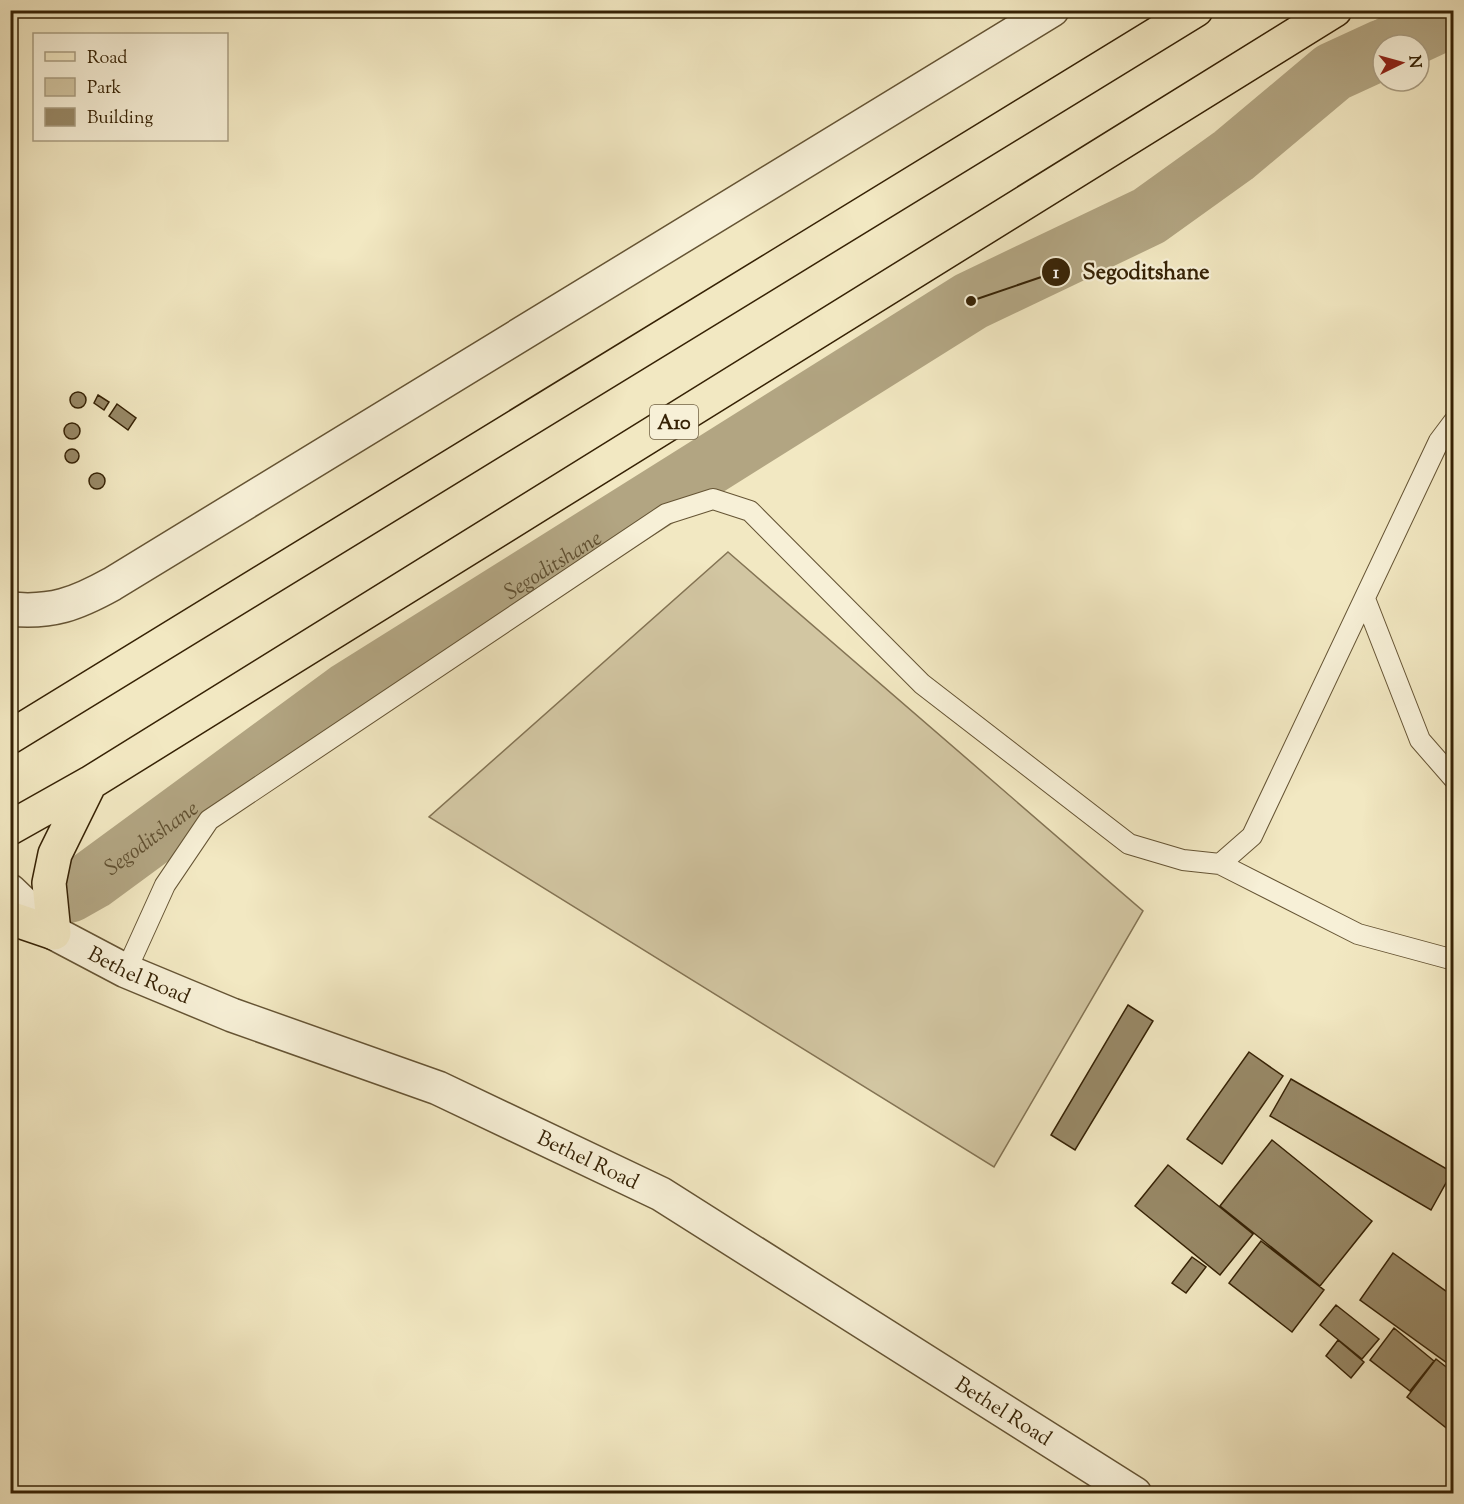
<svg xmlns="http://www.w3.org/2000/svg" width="1464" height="1504" viewBox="0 0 1464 1504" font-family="'Sorts Mill Goudy',serif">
<rect width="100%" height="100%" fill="#f2e8c2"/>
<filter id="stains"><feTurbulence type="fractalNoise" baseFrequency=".00333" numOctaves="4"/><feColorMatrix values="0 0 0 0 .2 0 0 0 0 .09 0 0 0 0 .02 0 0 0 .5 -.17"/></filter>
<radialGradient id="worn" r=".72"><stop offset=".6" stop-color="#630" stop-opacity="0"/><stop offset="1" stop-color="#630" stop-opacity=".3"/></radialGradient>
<path fill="#d2c6a2" stroke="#847454" stroke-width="1.5" d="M728 552 1143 911 994 1167 429 817Z"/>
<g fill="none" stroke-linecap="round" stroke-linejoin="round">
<g stroke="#b2a582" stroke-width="60">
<path d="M1392 45 1454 16"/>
<path id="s1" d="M69 893 92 880 348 692 971 301 1149 216 1234 155 1333 72 1383 49"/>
</g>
</g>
<path fill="#988967" stroke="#362205" stroke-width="1.5" d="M70 400a8 8 0 1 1 16 0a8 8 0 1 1-16 0Z
M98 395 109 402 104 410 94 403Z
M117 404 136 418 128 430 109 416Z
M64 431a8 8 0 1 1 16 0a8 8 0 1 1-16 0Z
M65 456a7 7 0 1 1 14 0a7 7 0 1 1-14 0Z
M89 481a8 8 0 1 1 16 0a8 8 0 1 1-16 0Z
M1128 1005 1153 1021 1075 1150 1051 1135Z
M1249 1052 1283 1076 1222 1164 1187 1139Z
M1291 1079 1452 1172 1431 1210 1270 1116Z
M1272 1140 1372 1221 1320 1286 1220 1206Z
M1168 1165 1253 1234 1220 1275 1135 1206Z
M1261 1241 1324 1290 1292 1332 1229 1283Z
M1393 1253 1454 1297V1368L1360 1300Z
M1192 1257 1206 1267 1186 1293 1172 1283Z
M1336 1305 1379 1339 1362 1359 1320 1325Z
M1394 1328 1434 1361 1410 1391 1370 1360Z
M1338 1340 1364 1362 1351 1378 1326 1356Z
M1436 1359 1454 1373V1434L1407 1397Z"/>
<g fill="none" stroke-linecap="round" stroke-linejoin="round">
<defs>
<path id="service" d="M1365 599 1420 740 1454 779
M1220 864 1252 836 1439 441 1454 421
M126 971 165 885 209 820 666 514 713 499 750 511 922 684 1129 844 1183 860 1220 864 1358 934 1454 960"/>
<path id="minor" d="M10 609C52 613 76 604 112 584L1052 10"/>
<g id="tertiary">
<path id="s2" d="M10 891 54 933 126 971 232 1015 438 1088 661 1194 1135 1494"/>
</g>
<path id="primary" d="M10 737 1196 10
M10 828 90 783 1335 10
M10 918 54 933 49 883 55 854 90 783"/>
</defs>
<use href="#service" stroke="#655434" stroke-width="22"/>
<use href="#minor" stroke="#655434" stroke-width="36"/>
<use href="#tertiary" stroke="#655434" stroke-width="36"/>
<use href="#primary" stroke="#362205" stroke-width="36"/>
<use href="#service" stroke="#f7f0d7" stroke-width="20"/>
<use href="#minor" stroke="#f7f0d7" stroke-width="33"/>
<use href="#tertiary" stroke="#f7f0d7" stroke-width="33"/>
<use href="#primary" stroke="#f2e8c2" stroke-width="33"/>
</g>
<g text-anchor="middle" stroke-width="4.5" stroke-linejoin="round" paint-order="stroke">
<rect fill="#f7f0d7" stroke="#706044" stroke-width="1.5" x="650" y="405" width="48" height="34" rx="4.5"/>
<g font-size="20" font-weight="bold" fill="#362205">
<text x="674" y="429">A10</text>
</g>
<g font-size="21" fill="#362205" stroke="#f7f0d7">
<text dy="7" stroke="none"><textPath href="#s2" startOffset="156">Bethel Road</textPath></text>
<text dy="7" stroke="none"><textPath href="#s2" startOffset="642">Bethel Road</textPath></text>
<text dy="7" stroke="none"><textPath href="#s2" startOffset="1128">Bethel Road</textPath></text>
</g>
<g font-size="22" font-style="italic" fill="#615031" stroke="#f7f0d7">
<text dy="8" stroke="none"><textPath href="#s1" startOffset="585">Segoditshane</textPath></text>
<text dy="8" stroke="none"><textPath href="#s1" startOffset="99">Segoditshane</textPath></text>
</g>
</g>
<path fill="none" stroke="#362205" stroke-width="2" d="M971 301L1056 272"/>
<g fill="#362205" stroke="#f7f0d7" stroke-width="2">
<circle cx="971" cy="301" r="6"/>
<circle cx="1056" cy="272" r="15"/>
</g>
<g font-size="18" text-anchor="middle" font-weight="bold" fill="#fff">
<text x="1056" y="278">1</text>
</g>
<g font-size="22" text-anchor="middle" font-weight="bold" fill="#362205" stroke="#f7f0d7" stroke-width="4.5" stroke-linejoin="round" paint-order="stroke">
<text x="1146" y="279">Segoditshane</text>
</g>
<rect width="1464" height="1504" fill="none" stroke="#f2e8c2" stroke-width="36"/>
<rect x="12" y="12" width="1440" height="1480" fill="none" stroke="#362205" stroke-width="3"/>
<rect x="18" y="18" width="1428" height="1468" fill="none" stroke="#362205" stroke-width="1.5"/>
<rect x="33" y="33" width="195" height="108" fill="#f7f0d7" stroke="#aa9e83" stroke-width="1.5"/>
<rect x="45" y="52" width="30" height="9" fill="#f2e8c2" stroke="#aa9e83" stroke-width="1.5"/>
<text x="87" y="63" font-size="18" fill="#362205">Road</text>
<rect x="45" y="78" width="30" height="18" fill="#d2c6a2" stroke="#aa9e83" stroke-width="1.5"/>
<text x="87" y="93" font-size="18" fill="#362205">Park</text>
<rect x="45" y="108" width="30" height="18" fill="#988967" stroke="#aa9e83" stroke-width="1.5"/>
<text x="87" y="123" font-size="18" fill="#362205">Building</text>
<g transform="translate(1401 63) rotate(85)"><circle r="28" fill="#f7f0d7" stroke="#aa9e83" stroke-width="1.5"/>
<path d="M0-4.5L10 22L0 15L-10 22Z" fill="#8f2418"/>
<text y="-9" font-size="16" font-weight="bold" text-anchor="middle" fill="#362205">N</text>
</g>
<rect width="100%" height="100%" filter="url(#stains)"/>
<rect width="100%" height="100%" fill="url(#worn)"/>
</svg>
